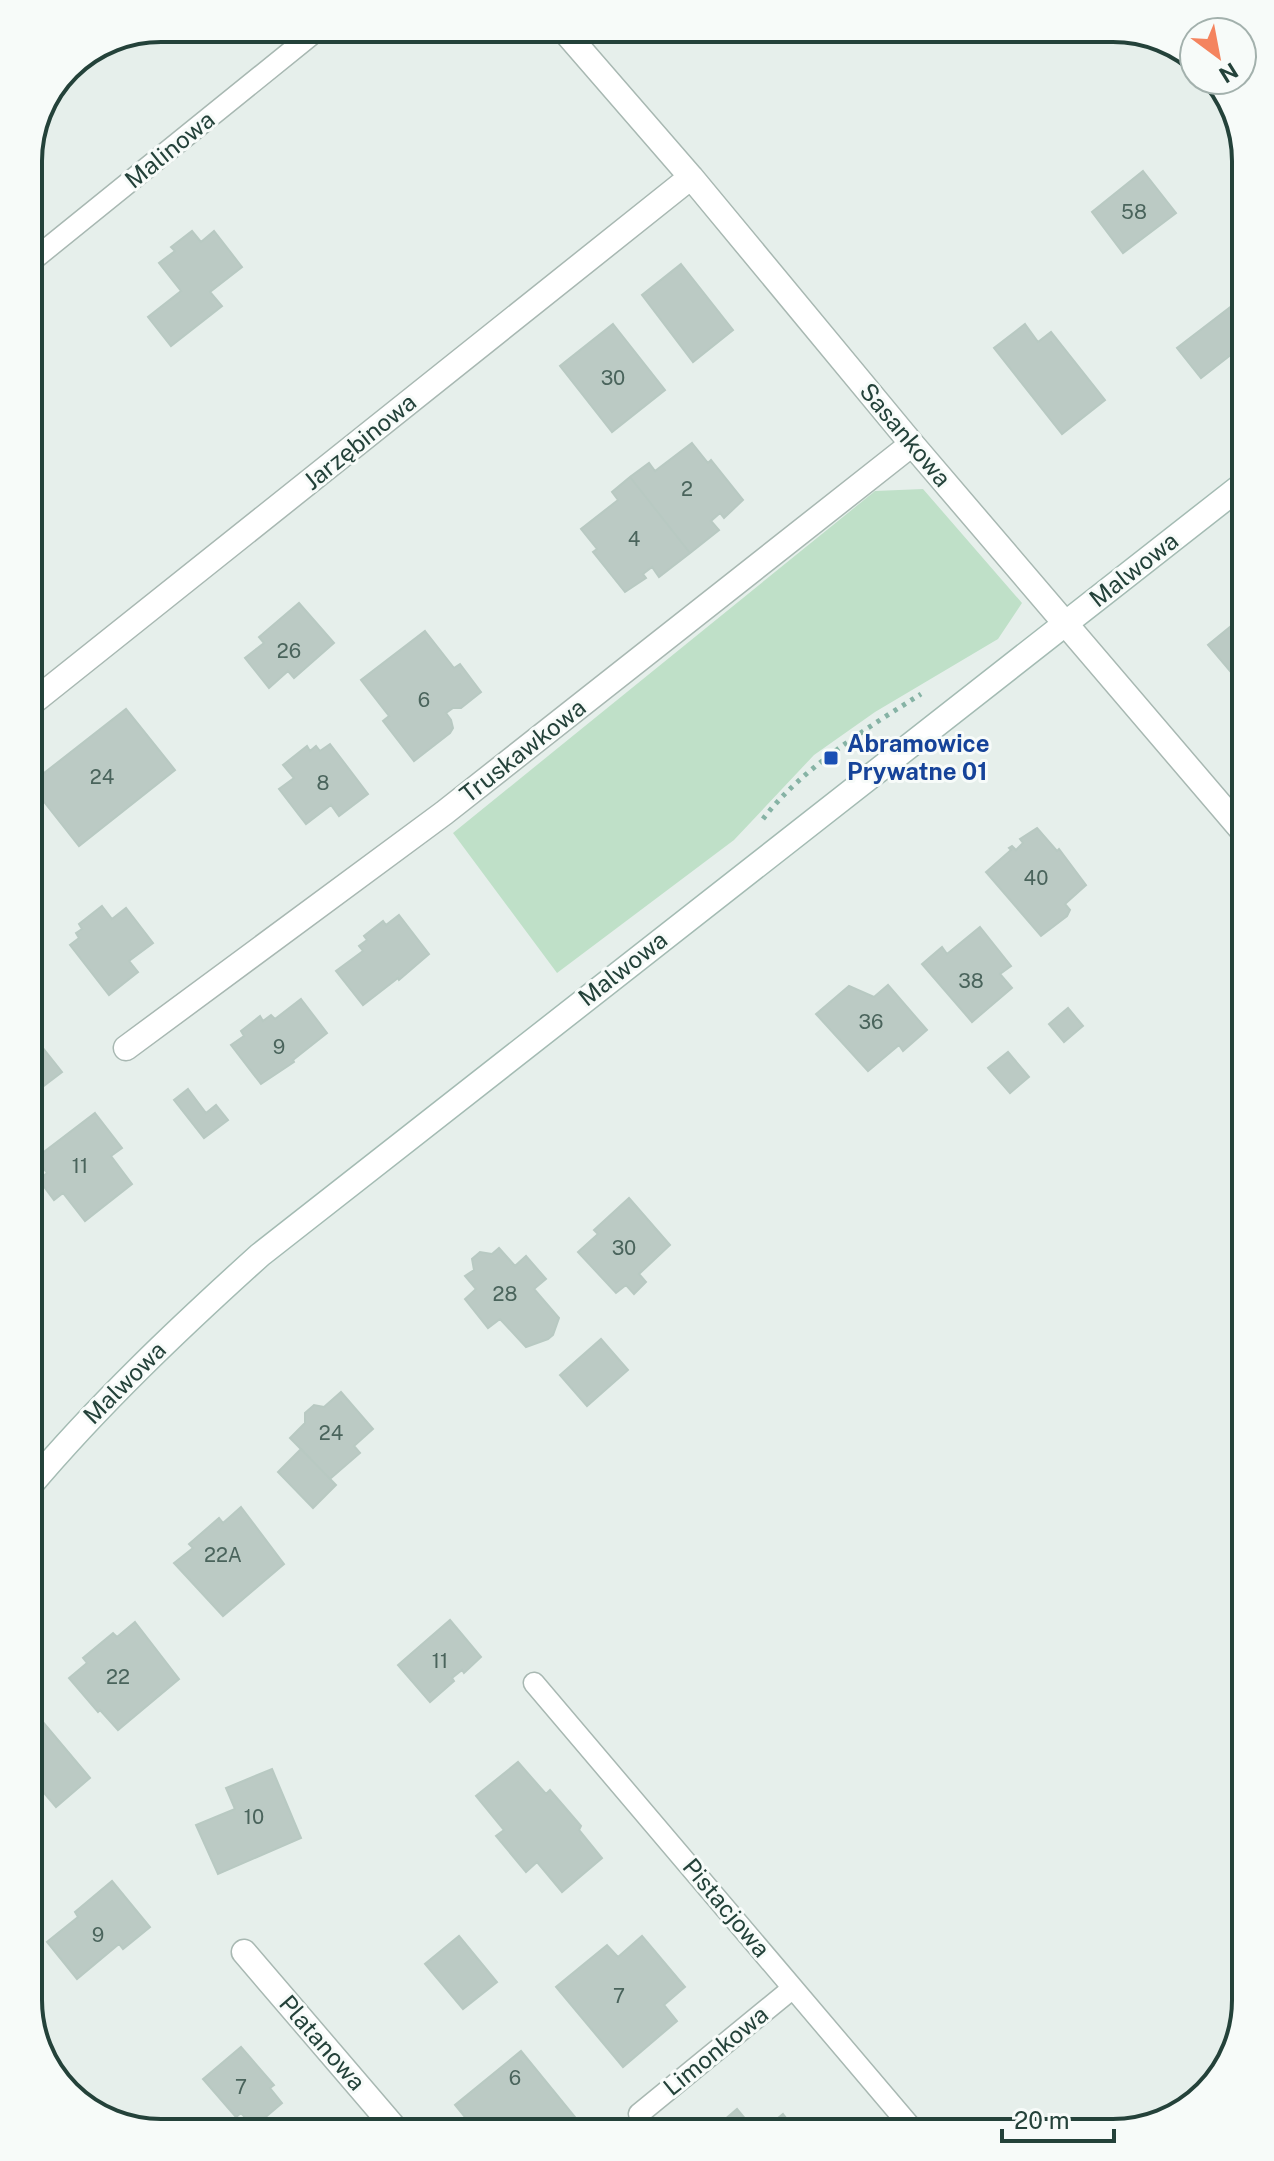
<svg xmlns="http://www.w3.org/2000/svg" width="1274" height="2161" viewBox="0 0 1274 2161" font-family="'Public Sans',sans-serif">
<rect width="100%" height="100%" fill="#e6efeb"/>
<path fill="#bfe0c8" d="M923 489 1022 603 998 639 875 712 814 755 734 840 557 973 453 833 875 491Z"/>
<path fill="#bbcac4" stroke="#b8c9c2" stroke-width="2" d="M1143 171 1176 213 1123 253 1092 212Z
M192 231 201 242 214 231 242 267 210 292 222 306 171 346 148 317 181 291 159 263 175 251 171 247Z
M681 264 733 330 693 362 642 295Z
M1237 302 1246 314V343L1201 378 1177 348Z
M613 324 665 390 612 432 560 366Z
M1025 324 1038 342 1051 332 1105 400 1062 434 994 348Z
M692 443 708 463 711 460 743 500 724 518 720 513 711 521 719 530 690 553 630 477 649 463 655 471Z
M630 477 690 553 659 577 652 567 643 574 646 578 625 592 593 552 597 549 581 529 618 500 612 492Z
M299 603 334 643 294 678 288 671 269 688 245 658 264 643 259 637Z
M1241 618 1246 624V690L1208 645Z
M425 631 454 668 460 664 481 692 461 708H453L446 713 451 720 453 728 450 733 414 761 383 721 389 716 361 680Z
M126 709 175 770 79 846 30 784Z
M330 744 368 794 339 816 331 805 306 824 279 789 294 778 283 765 307 746 310 751 316 746 320 751Z
M1037 828 1057 851 1059 849 1086 885 1065 904 1070 910 1067 916 1041 936 986 872 1011 850 1009 848 1012 846 1016 850 1023 843 1020 839Z
M102 906 112 919 126 908 153 943 129 961 138 972 109 995 70 945 79 938 76 933 82 929 79 924Z
M399 915 429 954 399 980 398 978 363 1005 336 971 363 951 359 946 367 940 364 936 383 921 386 925Z
M980 927 1011 966 1000 974 1012 988 972 1022 922 964 942 947 947 954Z
M888 985 927 1030 903 1051 899 1045 868 1071 816 1014 849 986 874 997Z
M301 999 327 1033 293 1060 294 1062 261 1084 231 1045 244 1036 241 1031 260 1016 263 1021 271 1015 275 1019Z
M1068 1008 1083 1026 1064 1042 1049 1024Z
M39 1043 62 1072 28 1098V1050Z
M1008 1052 1029 1077 1010 1093 988 1068Z
M188 1089 206 1113 216 1105 228 1120 204 1138 174 1100Z
M95 1113 122 1148 111 1156 132 1184 85 1221 63 1193 54 1200 39 1180 47 1173 36 1158Z
M629 1198 670 1245 639 1274 646 1282 634 1294 626 1285 616 1293 578 1252 598 1234 594 1230Z
M499 1248 515 1266 526 1256 546 1279 534 1289 559 1318 553 1335 548 1339 526 1347 500 1319 488 1328 465 1299 476 1289 465 1276 474 1270 472 1259 480 1252 492 1254Z
M601 1339 628 1370 587 1406 560 1375Z
M341 1392 373 1429 354 1446 360 1453 330 1479 290 1438 305 1423V1413L314 1405 324 1407Z
M301 1449 336 1485 313 1508 278 1472Z
M241 1507 284 1564 223 1616 174 1563 193 1548 189 1544 219 1518 223 1523Z
M450 1620 481 1657 464 1673 462 1670 452 1678 454 1681 430 1702 398 1665Z
M135 1622 179 1679 118 1730 100 1710 98 1712 69 1678 87 1663 83 1658 113 1633 117 1637Z
M42 1721 90 1778 56 1807 28 1774V1733Z
M518 1762 546 1794 550 1790 581 1826 579 1830 602 1858 562 1892 537 1862 526 1872 496 1836 504 1830 476 1796Z
M272 1769 301 1838 218 1874 196 1825 235 1809 226 1788Z
M112 1881 150 1927 123 1949 119 1944 77 1979 47 1942 78 1917 75 1912Z
M459 1936 497 1982 463 2009 425 1964Z
M642 1936 685 1987 664 2005 677 2021 623 2067 556 1987 607 1945 618 1957Z
M241 2047 274 2085 270 2088 282 2103 254 2127 241 2113 236 2117 203 2079Z
M521 2051 575 2117 555 2133H478L455 2105Z
M737 2109 757 2133H709Z
M783 2114 798 2133H760Z"/>
<g fill="none" stroke-linecap="round" stroke-linejoin="round">
<defs>
<path id="lane" d="M28 264 310 36
M534 1683 916 2133
M639 2114 793 1988"/>
<path id="street" d="M567 34 691 177 912 444 1246 835
M28 706 691 177
M126 1048 444 813 912 444
M244 1952 399 2133"/>
<path id="secondary" d="M28 1488C99 1404 178 1329 260 1255L1246 482"/>
</defs>
<use href="#lane" stroke="#a8b8b2" stroke-width="23"/>
<use href="#street" stroke="#a8b8b2" stroke-width="27"/>
<use href="#secondary" stroke="#a4bbb3" stroke-width="27"/>
<path stroke="#86b3a5" stroke-width="5" stroke-dasharray="4 6" stroke-linecap="butt" d="M763 819C802 768 867 728 921 694"/>
<use href="#lane" stroke="#fff" stroke-width="20"/>
<use href="#street" stroke="#fff" stroke-width="24"/>
<use href="#secondary" stroke="#fff" stroke-width="24"/>
</g>
<rect fill="#1a4fb4" stroke="#f7fbf9" stroke-width="3" x="823" y="750" width="16" height="16" rx="4"/>
<g text-anchor="middle" stroke-width="6" stroke-linejoin="round" paint-order="stroke">
<g font-size="20" fill="#4a645c">
<text x="1134" y="219">58</text>
<text x="613" y="385">30</text>
<text x="687" y="496">2</text>
<text x="634" y="546">4</text>
<text x="289" y="658">26</text>
<text x="424" y="707">6</text>
<text x="102" y="784">24</text>
<text x="323" y="790">8</text>
<text x="1036" y="885">40</text>
<text x="971" y="988">38</text>
<text x="871" y="1029">36</text>
<text x="279" y="1054">9</text>
<text x="80" y="1173">11</text>
<text x="624" y="1255">30</text>
<text x="505" y="1301">28</text>
<text x="331" y="1440">24</text>
<text x="223" y="1562">22A</text>
<text x="440" y="1668">11</text>
<text x="118" y="1684">22</text>
<text x="254" y="1824">10</text>
<text x="98" y="1942">9</text>
<text x="619" y="2003">7</text>
<text x="515" y="2085">6</text>
<text x="241" y="2094">7</text>
</g>
<g font-size="24" fill="#24423a" stroke="#f7fbf9">
<text transform="translate(170 150) rotate(-39)" y="8">Malinowa</text>
<text transform="translate(905 435) rotate(50)" y="8">Sasankowa</text>
<text transform="translate(360 442) rotate(-39)" y="8">Jarzębinowa</text>
<text transform="translate(1134 570) rotate(-38)" y="8">Malwowa</text>
<text transform="translate(523 751) rotate(-38)" y="8">Truskawkowa</text>
<text transform="translate(623 969) rotate(-38)" y="8">Malwowa</text>
<text transform="translate(125 1383) rotate(-45)" y="8">Malwowa</text>
<text transform="translate(726 1908) rotate(50)" y="8">Pistacjowa</text>
<text transform="translate(322 2043) rotate(49)" y="8">Platanowa</text>
<text transform="translate(716 2051) rotate(-39)" y="8">Limonkowa</text>
</g>
<g font-size="24" font-weight="bold" fill="#164399" stroke="#f7fbf9" text-anchor="start">
<text x="847" y="752">Abramowice<tspan x="847" dy="28">Prywatne 01</tspan></text>
</g>
</g>
<path d="M0 0H1274V2161H0ZM161 42H1113A119 119 0 0 1 1232 161V2000A119 119 0 0 1 1113 2119H161A119 119 0 0 1 42 2000V161A119 119 0 0 1 161 42Z" fill="#f7fbf9" fill-rule="evenodd"/>
<path fill="none" stroke="#24423a" stroke-width="4" d="M161 42H1113A119 119 0 0 1 1232 161V2000A119 119 0 0 1 1113 2119H161A119 119 0 0 1 42 2000V161A119 119 0 0 1 161 42Z"/>
<g transform="translate(1218 56) rotate(148)"><circle r="38" fill="#f7fbf9" stroke="#a3b1ad" stroke-width="2"/>
<path d="M0-6L14 30L0 20L-14 30Z" fill="#f4845f"/>
<text y="-12" font-size="22" font-weight="bold" text-anchor="middle" fill="#24423a">N</text>
</g>
<path d="M1002 2129v12h112v-12" fill="none" stroke="#24423a" stroke-width="4"/>
<text x="1014" y="2129" font-size="24" fill="#24423a" stroke="#f7fbf9" stroke-width="6" paint-order="stroke">20 m</text>
</svg>
